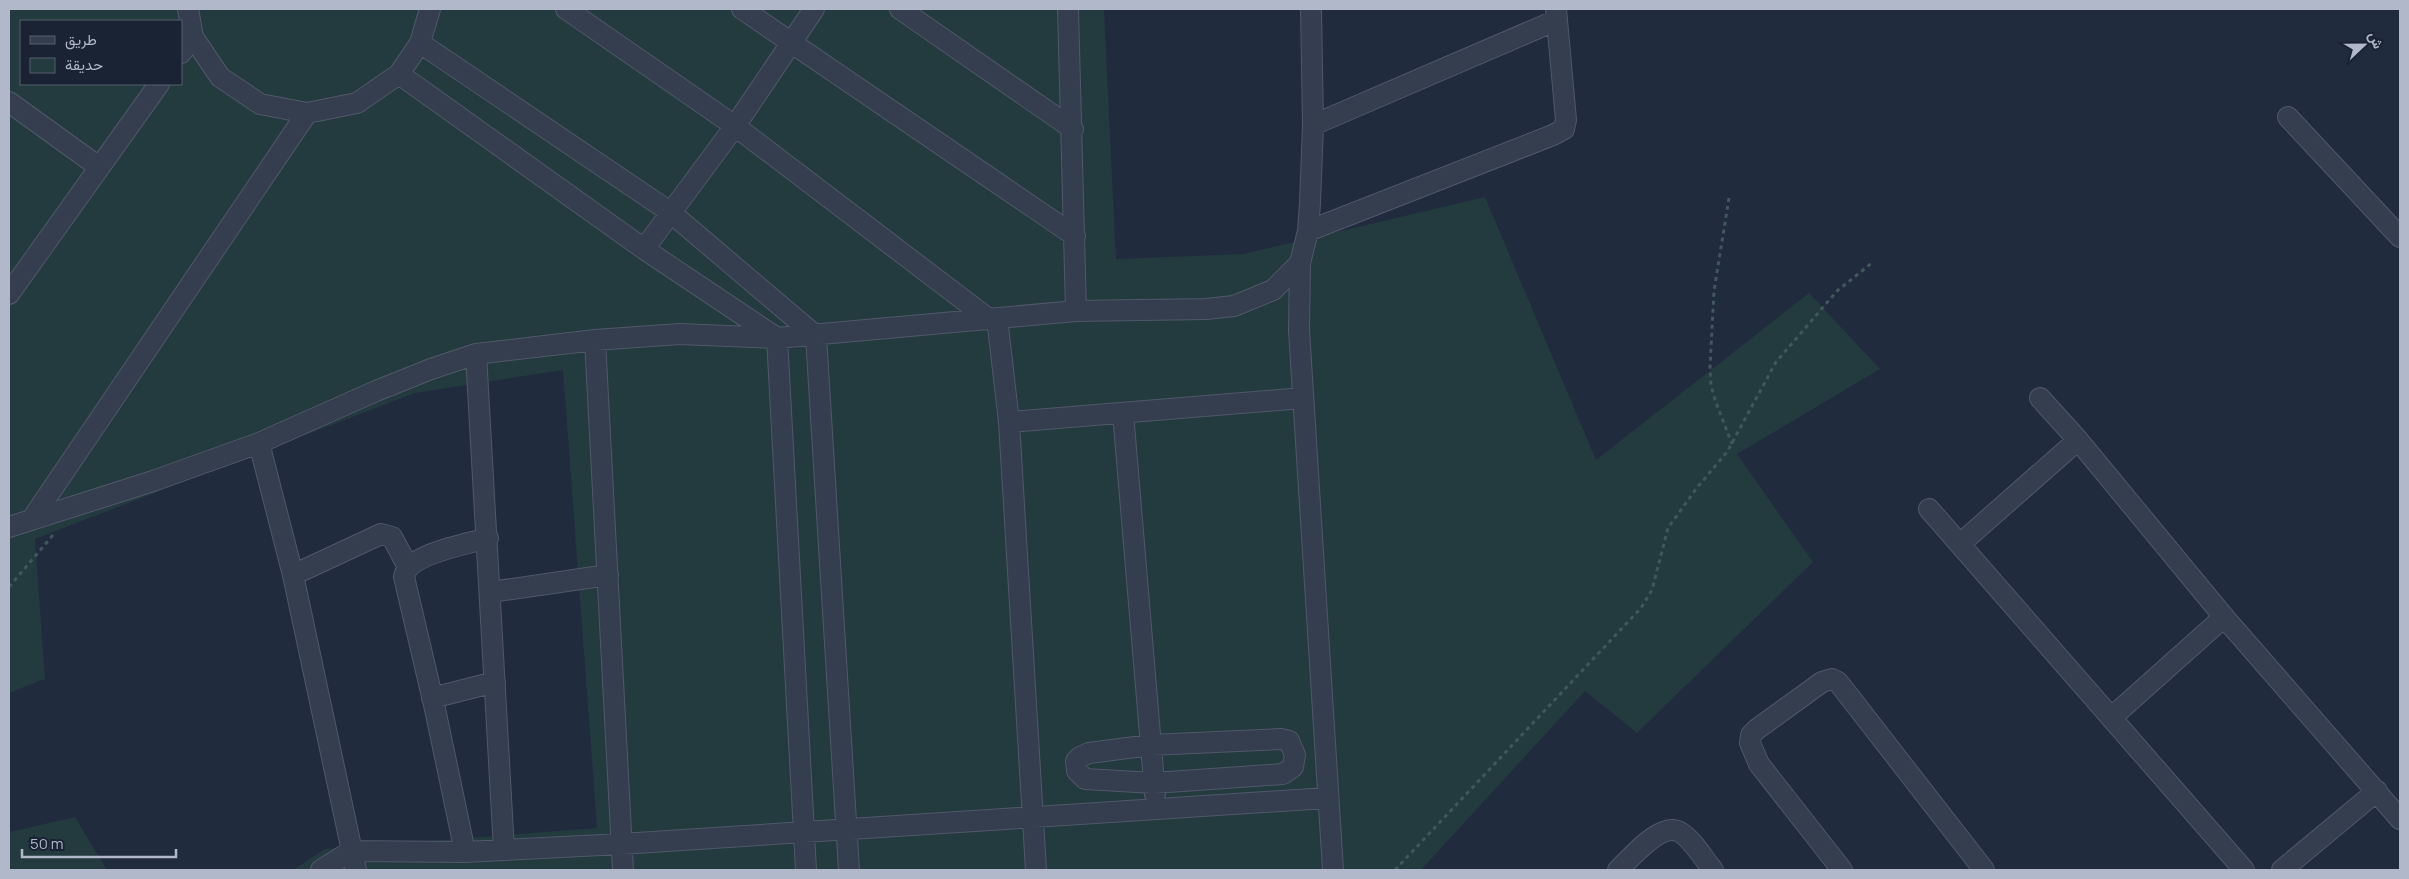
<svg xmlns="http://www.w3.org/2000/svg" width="2409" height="879" viewBox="0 0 2409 879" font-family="Manrope,Vazirmatn,sans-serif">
<rect width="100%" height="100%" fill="#212b3e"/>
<path fill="#233a3f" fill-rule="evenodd" d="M9 9H1104L1116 259 1243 254 1485 197 1596 460 1809 293 1880 369 1737 454 1813 562 1637 733 1585 691 1421 870H293L325 849 597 828 563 370 415 393 35 539 45 679 9 693ZM21 21H181V84H21Z
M75 817 107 870H9V832Z"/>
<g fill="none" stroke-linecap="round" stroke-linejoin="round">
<defs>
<path id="street" d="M188 9 193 37 220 77 260 104 307 113 357 103 399 74 420 43 430 9
M566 9 735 126 990 320
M742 9 1075 236
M900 9 1073 129
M1068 9 1076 311
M1311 9 1313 125 1310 203 1308 231 1300 263 1299 330 1333 870
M420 43 670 212 816 336 849 870
M181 53 193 37
M399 74 644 249 777 338 806 870
M9 102 99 167
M2288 117 2400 237
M1313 125 1557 20
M1308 231 1553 135 1564 129 1566 120 1556 9
M644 249 735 126 814 9
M9 294 159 84
M997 318 1009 422 1036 870
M595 340 623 870
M476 354 504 850
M2040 398 2078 440 2224 617 2400 819
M1123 413 1155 794
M1009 422 1303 398
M259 443 293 575 356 870
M1929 509 2244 870
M32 519 307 113
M9 527 153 481 259 443 376 391 431 369 476 354 595 340 680 334 777 338 1076 311 1206 309 1234 306 1273 290 1300 263
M1960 544 2078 440
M293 575 381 534 392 537 408 567
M491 592 608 575
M432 698 495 682
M2112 717 2224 617
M1281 739 1289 741 1295 755 1293 767 1283 774 1154 783 1085 779 1077 771 1076 761 1080 757 1089 753 1150 745Z
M465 852 435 709 404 577C407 554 467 544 488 538
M321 870 351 851 465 852 621 844 1327 798
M1618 870C1631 858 1661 821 1680 832 1693 840 1703 858 1713 870
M1842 870 1759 764 1750 743 1751 735 1757 729 1822 682 1832 679 1838 682 1984 870
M2282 870 2377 791"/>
</defs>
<use href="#street" stroke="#505869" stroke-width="22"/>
<path stroke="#41575c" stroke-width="3" stroke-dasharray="4 4" stroke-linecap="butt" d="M1729 198 1714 291 1710 367 1711 385 1715 400 1732 444
M9 587 53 535
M1395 870 1641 608 1652 590 1668 528 1696 489 1727 452 1776 362 1837 291 1873 262"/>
<use href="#street" stroke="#353e4e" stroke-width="20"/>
</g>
<rect width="2409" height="879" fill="none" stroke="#b0b8c9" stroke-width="20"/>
<rect x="20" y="20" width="162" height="65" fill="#1a2333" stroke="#565f6f"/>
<rect x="30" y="36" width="25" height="8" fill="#353e4e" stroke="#565f6f"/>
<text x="65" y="45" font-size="15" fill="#b0b8c9">طريق</text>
<rect x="30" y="58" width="25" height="15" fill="#233a3f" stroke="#565f6f"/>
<text x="65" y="70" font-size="15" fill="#b0b8c9">حديقة</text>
<g transform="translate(2364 45) rotate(68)" stroke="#1a2333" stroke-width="4" paint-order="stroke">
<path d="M0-4L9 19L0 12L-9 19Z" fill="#b0b8c9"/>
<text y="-8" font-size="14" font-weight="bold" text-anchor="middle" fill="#b0b8c9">ش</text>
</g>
<path d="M22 849v8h154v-8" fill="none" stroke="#b0b8c9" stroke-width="2.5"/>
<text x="30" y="849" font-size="15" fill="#b0b8c9" stroke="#1a2333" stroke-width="4" paint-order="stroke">50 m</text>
</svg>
